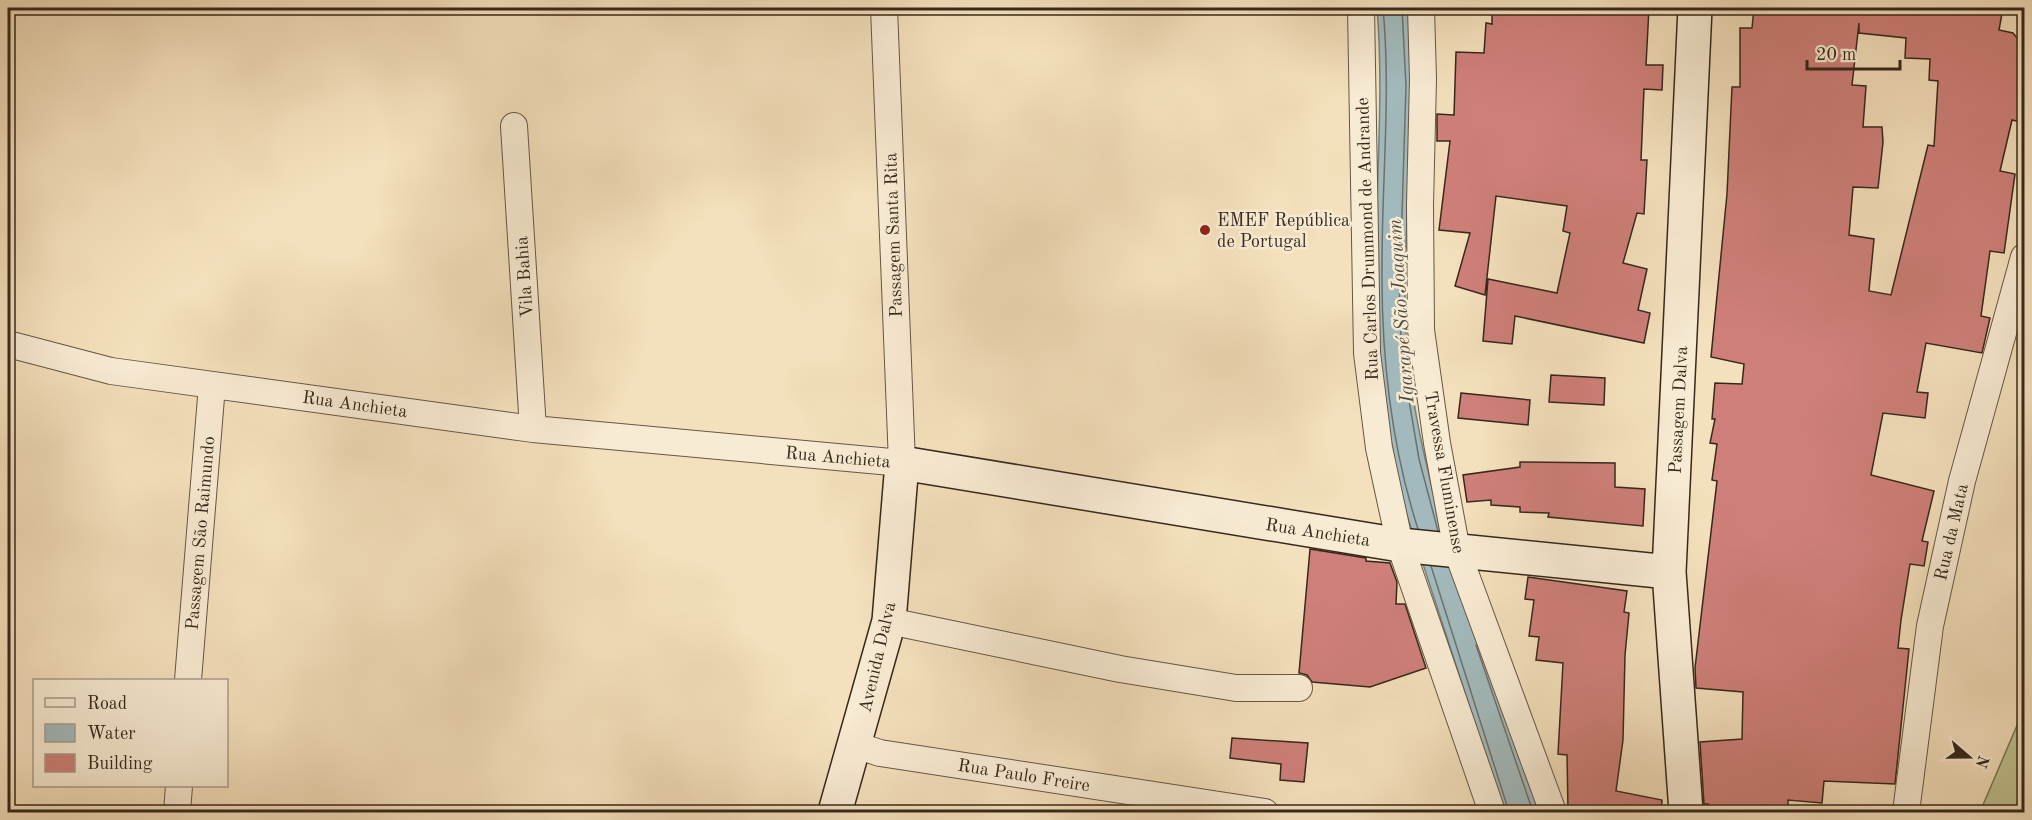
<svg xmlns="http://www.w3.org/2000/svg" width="2032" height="820" viewBox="0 0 2032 820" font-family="'Old Standard TT',serif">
<rect width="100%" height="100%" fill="#f4e0bc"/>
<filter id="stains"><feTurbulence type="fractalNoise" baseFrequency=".00333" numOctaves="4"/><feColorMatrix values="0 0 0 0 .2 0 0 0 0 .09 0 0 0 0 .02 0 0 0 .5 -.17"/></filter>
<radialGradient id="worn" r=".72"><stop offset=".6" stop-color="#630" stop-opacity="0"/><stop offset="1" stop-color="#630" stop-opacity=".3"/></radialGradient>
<path fill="#bec28f" stroke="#7a7556" stroke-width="1.5" d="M2024 709V812H1980Z"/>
<path fill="#a2babd" stroke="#77807d" stroke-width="1.5" d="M1377 8H1408C1417 108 1404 209 1405 310 1406 375 1420 441 1436 504L1539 812H1504L1403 503C1386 424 1375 344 1376 263 1376 178 1384 93 1377 8Z"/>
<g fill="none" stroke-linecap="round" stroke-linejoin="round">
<path stroke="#6c716c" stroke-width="1.5" d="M1383 8C1391 93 1382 178 1382 263 1381 351 1391 445 1418 529
M1402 8 1406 86 1399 311 1404 371 1419 459 1438 531
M1431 566 1509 812
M1476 645 1533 812"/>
</g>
<path fill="#ce7f79" stroke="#36281c" stroke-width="1.5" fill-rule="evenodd" d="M1492 8H1649L1646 65H1663L1662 90 1644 89 1641 160H1647L1644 214 1637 213 1623 263 1647 269 1638 310 1650 313 1644 343 1515 316 1512 344 1483 341 1488 279 1557 293 1570 233 1563 231 1567 206 1496 196 1485 295 1455 286 1470 233 1439 230 1450 141H1437V114L1454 115 1456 52 1484 53 1486 23 1492 24Z
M1754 8H1795L1860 14V8H2003L1999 30 2013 33 2025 48V123L2012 120 2000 171 2015 174 2004 253 1990 251 1981 316 1990 318 1982 353 1926 343 1917 392 1928 393 1925 418 1883 413 1871 475 1934 491 1922 541 1928 542 1924 566 1910 564 1901 620 1898 648 1909 649 1895 784 1824 781 1822 803 1788 800V813H1708V804H1704L1700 742 1742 739 1743 692 1696 688 1695 668 1717 481 1712 480 1717 444 1710 443 1715 419H1712L1715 383 1742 384 1744 364 1711 357 1727 194 1732 87H1740V28H1752ZM1859 23V33L1906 38 1905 58 1930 59 1929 80 1938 81 1934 146 1928 145 1891 295 1869 291 1874 239 1849 235 1853 187 1878 188 1883 142 1882 127H1863L1866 86 1852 85Z
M1551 375 1605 378 1604 405 1549 402Z
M1461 393 1530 400 1528 425 1458 418Z
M1520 462 1615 463V487L1645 489 1643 526 1548 517 1549 513 1520 512V507L1491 505V500L1467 502 1463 475 1520 467Z
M1310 549 1366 558V561L1390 563 1397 582 1396 604H1405L1426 668 1370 687 1312 682 1307 675 1299 673Z
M1528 577 1627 591 1624 612 1629 613 1625 655 1623 740 1616 791 1662 800 1661 813 1568 811 1567 755 1558 754 1563 663 1536 660 1539 637 1529 636 1534 600 1525 599Z
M1232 738 1308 743 1304 782 1280 780 1281 764 1230 758Z"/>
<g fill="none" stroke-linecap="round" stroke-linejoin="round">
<defs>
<path id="street" d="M1361 8 1367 353 1379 448 1400 545 1492 812
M1421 8 1423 79 1420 205 1421 330 1437 443 1457 551 1553 812
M514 126 533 429
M8 344 111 371 533 429 902 463 884 8
M889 621 1120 669 1236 688H1299
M188 680 212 385
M855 745 880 753 1265 812
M177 812 179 786
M1906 812 1930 626 1962 481 2024 257"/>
<path id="secondary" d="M835 812 889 621 902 463 1400 545 1669 572
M1686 812 1669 572 1695 8"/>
</defs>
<use href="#street" stroke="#665644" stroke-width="28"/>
<use href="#secondary" stroke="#36281c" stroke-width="36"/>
<use href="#street" stroke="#f8ebd3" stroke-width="26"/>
<use href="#secondary" stroke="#f8ebd3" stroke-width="33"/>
</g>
<circle fill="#8f2418" stroke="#f8ebd3" stroke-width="2" cx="1205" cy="230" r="6"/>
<g text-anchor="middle" stroke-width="5" stroke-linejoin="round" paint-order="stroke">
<g font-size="18" fill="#36281c" stroke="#f8ebd3" text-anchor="start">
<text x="1217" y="226">EMEF República<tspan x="1217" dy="21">de Portugal</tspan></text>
</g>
<g font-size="18" fill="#36281c" stroke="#f8ebd3">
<text transform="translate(893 235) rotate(-92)" y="6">Passagem Santa Rita</text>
<text transform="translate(1367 239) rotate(-92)" y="6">Rua Carlos Drummond de Andrande</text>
<text transform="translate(524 277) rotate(-94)" y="6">Vila Bahia</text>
<text transform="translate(355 404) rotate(8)" y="6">Rua Anchieta</text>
<text transform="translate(1678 410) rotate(-87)" y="6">Passagem Dalva</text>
<text transform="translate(838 457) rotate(5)" y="6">Rua Anchieta</text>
<text transform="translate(1445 472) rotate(80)" y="6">Travessa Fluminense</text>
<text transform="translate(1318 532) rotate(9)" y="6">Rua Anchieta</text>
<text transform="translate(1951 532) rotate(-77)" y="6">Rua da Mata</text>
<text transform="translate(200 533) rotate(-85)" y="6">Passagem São Raimundo</text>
<text transform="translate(877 657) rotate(-77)" y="6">Avenida Dalva</text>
<text transform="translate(1024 775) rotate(9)" y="6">Rua Paulo Freire</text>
</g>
<g font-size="20" font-style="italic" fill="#514c44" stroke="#f8ebd3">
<text transform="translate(1400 311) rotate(-94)" y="7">Igarapé São Joaquim</text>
</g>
</g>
<rect width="2032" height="820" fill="none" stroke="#f4e0bc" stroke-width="30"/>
<rect x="9" y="9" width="2014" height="802" fill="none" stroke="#36281c" stroke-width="3"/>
<rect x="15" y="15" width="2002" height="790" fill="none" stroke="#36281c" stroke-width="1.5"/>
<rect x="33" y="679" width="195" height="108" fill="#f8ebd3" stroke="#aa9d8a" stroke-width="1.5"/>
<rect x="45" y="698" width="30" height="9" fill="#f8ebd3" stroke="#aa9d8a" stroke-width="1.5"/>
<text x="87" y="709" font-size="18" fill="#36281c">Road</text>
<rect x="45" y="724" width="30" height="18" fill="#a2babd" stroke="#aa9d8a" stroke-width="1.5"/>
<text x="87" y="739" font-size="18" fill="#36281c">Water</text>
<rect x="45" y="754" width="30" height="18" fill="#ce7f79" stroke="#aa9d8a" stroke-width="1.5"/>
<text x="87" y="769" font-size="18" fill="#36281c">Building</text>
<g transform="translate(1969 757) rotate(110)" stroke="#f8ebd3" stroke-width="4.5" paint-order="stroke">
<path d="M0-4.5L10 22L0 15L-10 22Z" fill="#36281c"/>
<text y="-9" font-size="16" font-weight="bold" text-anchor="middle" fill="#36281c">N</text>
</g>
<path d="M1807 60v9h93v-9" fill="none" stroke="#36281c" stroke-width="3"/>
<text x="1816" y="60" font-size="18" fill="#36281c" stroke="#f8ebd3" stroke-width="4.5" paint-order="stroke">20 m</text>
<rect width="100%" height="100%" filter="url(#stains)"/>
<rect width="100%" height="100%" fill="url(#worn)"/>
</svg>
